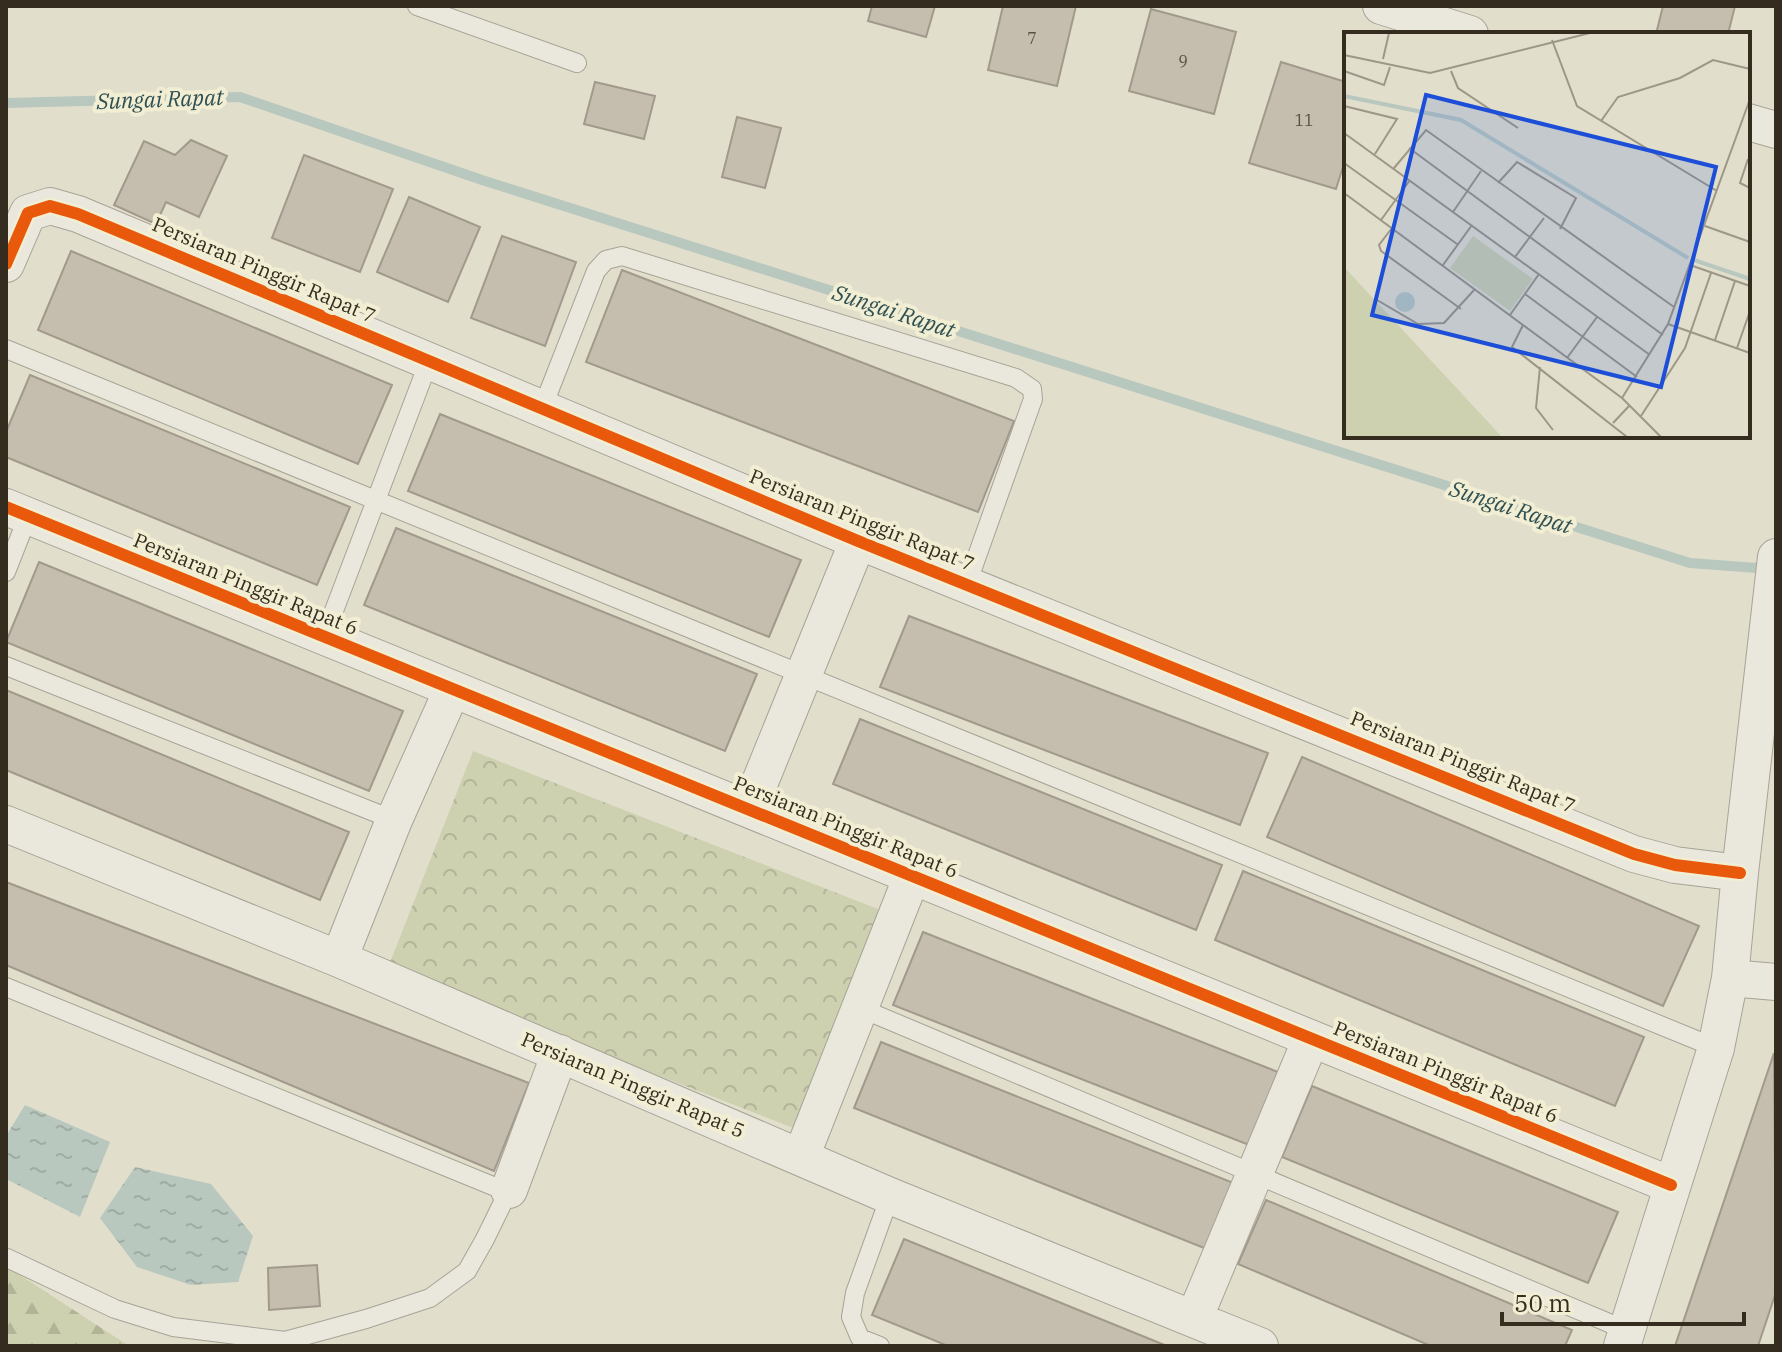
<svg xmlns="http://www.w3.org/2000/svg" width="1782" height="1352" viewBox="0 0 1782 1352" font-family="'IBM Plex Serif',serif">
<defs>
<pattern id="forest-firs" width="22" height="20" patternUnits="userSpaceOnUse" patternTransform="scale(2)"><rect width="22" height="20" fill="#cdd1b0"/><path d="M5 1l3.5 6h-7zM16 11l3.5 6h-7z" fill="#b1b497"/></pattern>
<pattern id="park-crowns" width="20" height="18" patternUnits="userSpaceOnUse" patternTransform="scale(2)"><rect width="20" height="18" fill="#cdd1b0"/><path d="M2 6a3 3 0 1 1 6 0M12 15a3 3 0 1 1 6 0" fill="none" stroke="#b1b497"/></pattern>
<pattern id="water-ripples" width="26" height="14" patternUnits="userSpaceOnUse" patternTransform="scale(2)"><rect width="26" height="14" fill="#b8c8bf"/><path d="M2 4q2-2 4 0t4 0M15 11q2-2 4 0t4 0" fill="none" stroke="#9faca4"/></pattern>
</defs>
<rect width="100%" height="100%" fill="#e2decc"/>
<path fill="url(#forest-firs)" d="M6 1266 129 1346H6Z"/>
<path fill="url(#park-crowns)" d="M473 751 883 911 796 1129 387 970Z"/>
<path fill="url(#water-ripples)" d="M25 1105 110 1142 80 1217 6 1179V1136Z
M135 1167 211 1184 253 1236 238 1282 191 1285 137 1267 100 1218Z"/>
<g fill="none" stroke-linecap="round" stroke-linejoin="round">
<path stroke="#b8c8bf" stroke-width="10" d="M6 103 240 97 482 180 1690 563 1770 569"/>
</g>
<path fill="#c5bdad" stroke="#a19a8c" stroke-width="2" d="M872 6H935L926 37 868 21Z
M1003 6H1076L1057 86 988 70Z
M1663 6H1735L1728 34H1656Z
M1151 9 1236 32 1214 114 1129 91Z
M1281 62 1346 82V157L1336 189 1249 163Z
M595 82 655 96 644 139 584 124Z
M737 117 781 128 765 188 722 177Z
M191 140 227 156 199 217 166 202 156 224 114 205 144 141 175 155Z
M304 155 393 189 360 272 272 238Z
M409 197 480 227 448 302 377 272Z
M502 236 576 262 545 346 471 318Z
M71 251 392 385 358 464 38 330Z
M622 270 1014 421 978 512 586 362Z
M30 375 350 507 317 585 6 457V432Z
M440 414 801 560 769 637 408 491Z
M396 528 757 674 725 751 364 605Z
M39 562 403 711 369 791 6 642Z
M909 616 1268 753 1240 825 880 687Z
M6 690 349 832 320 900 6 770Z
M860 719 1222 865 1196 930 833 784Z
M1302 757 1699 926 1663 1006 1267 837Z
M1243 871 1644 1037 1615 1106 1215 940Z
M6 882 529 1083 494 1171 6 965Z
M923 932 1278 1072 1249 1145 893 1005Z
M881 1042 1241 1186 1214 1252 854 1108Z
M1774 1053 1776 1292 1758 1346H1675Z
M1312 1086 1618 1212 1588 1283 1282 1157Z
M1266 1200 1572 1330 1565 1346H1431L1238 1264Z
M904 1239 1167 1346H948L872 1315Z
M317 1265 320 1306 269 1310 268 1268Z"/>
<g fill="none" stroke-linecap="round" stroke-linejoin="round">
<defs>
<path id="service" d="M417 6 577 63
M6 349 1716 1048
M542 409 596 271 606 260 622 256 1016 378 1032 389 1033 399 967 584
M6 572 28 516
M324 637 429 361
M6 666 394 820
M6 987 493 1186 509 1190 485 1239 467 1271 430 1298 366 1319 285 1341 173 1327 115 1309 7 1258
M860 1008 1628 1331
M880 1346 860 1338 851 1317 855 1293 890 1196"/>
<path id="minor" d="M1381 6 1470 34
M1748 122 1776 130
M6 264 28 213 50 206 78 214 858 541 1634 854 1675 865 1740 873
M6 507 1671 1185
M749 809 858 541
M6 824 339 959 890 1196 1260 1346
M339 959 394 820 452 690
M1730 978 1776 982
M801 1157 912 876
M509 1190 560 1053
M1194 1319 1311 1039
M1622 1346 1716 1048 1730 978 1740 873 1776 557"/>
</defs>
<use href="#service" stroke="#a7a396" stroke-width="20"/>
<use href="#minor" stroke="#a7a396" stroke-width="38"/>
<use href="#service" stroke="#eae8dd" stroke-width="18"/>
<use href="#minor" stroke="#eae8dd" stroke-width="36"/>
<defs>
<path id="cycleway" d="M6 264 28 213 50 206 78 214 858 541 1634 854 1675 865 1740 873
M6 507 1671 1185"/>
</defs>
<use href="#cycleway" stroke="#f2eed3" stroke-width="17"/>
<use href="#cycleway" stroke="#e8590c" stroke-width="12"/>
</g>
<g text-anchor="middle" stroke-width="8" stroke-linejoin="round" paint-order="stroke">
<g font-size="16" fill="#585042">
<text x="1032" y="44">7</text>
<text x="1183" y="67">9</text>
<text x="1304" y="126">11</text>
</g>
<g font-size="20" fill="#342c1f" stroke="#f2eed3">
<text transform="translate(264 270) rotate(23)" y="7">Persiaran Pinggir Rapat 7</text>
<text transform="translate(862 520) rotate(22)" y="7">Persiaran Pinggir Rapat 7</text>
<text transform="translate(246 584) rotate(22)" y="7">Persiaran Pinggir Rapat 6</text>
<text transform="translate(1463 762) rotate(22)" y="7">Persiaran Pinggir Rapat 7</text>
<text transform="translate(846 827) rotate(22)" y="7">Persiaran Pinggir Rapat 6</text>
<text transform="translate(1446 1072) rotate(22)" y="7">Persiaran Pinggir Rapat 6</text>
<text transform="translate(633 1085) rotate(23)" y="7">Persiaran Pinggir Rapat 5</text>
</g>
<g font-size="22" font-style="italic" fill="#2f5053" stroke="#f2eed3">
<text transform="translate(160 99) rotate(-2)" y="8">Sungai Rapat</text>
<text transform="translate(894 311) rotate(18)" y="8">Sungai Rapat</text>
<text transform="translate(1511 507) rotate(18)" y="8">Sungai Rapat</text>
</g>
</g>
<g transform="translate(1344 32)">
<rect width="406" height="406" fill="#e2decc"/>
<path d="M0 235 56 295 158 405H0Z" fill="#cdd1b0"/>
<path d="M129 204 189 247 166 279 106 236Z" fill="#cdd1b0"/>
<path d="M51 270a10 10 0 1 1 20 0a10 10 0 1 1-20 0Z" fill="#b8c8bf"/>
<path fill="none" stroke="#b8c8bf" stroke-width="4" d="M0 64 117 88 344 226M350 228 406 247"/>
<path fill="none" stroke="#9c9787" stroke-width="2" d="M208 8 233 74 373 159M0 23 86 41 246 1M39 27 45 1M0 39 40 53 46 35M107 39 114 56 174 96M0 74 53 87 31 122M257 89 274 65 336 46 369 28 406 37M0 101 306 323M65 116 319 303M404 127 396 151 406 156M0 131 113 212M50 136 82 98 330 275M154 151 173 130 232 166 216 197M0 161 278 366 317 405M109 180 137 139M37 188 66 148M361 194 406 210M48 196 35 213 37 219 117 277M171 225 200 186M99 233 128 193M346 233 406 254M181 262 293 345M33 268 74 292 100 291 131 257M166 283 195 242M324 292 406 321M179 293 168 315 283 405M371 308 391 249M393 316 406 279M223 326 253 285M196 335 192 376 209 398M278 366 324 292 406 67M297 384 341 316 367 241M269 391 286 373"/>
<path fill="#1d4ed8" fill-opacity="0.15" stroke="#1d4ed8" stroke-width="4" d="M82 63 372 135 317 355 28 283Z"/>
<rect width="406" height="406" fill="none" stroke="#342c1f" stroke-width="4"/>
</g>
<rect width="1782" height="1352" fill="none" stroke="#342c1f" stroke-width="16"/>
<path d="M1502 1312v12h242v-12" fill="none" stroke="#342c1f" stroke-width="4"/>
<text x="1514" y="1312" font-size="24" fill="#342c1f" stroke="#f2eed3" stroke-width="6" paint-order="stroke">50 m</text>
</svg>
